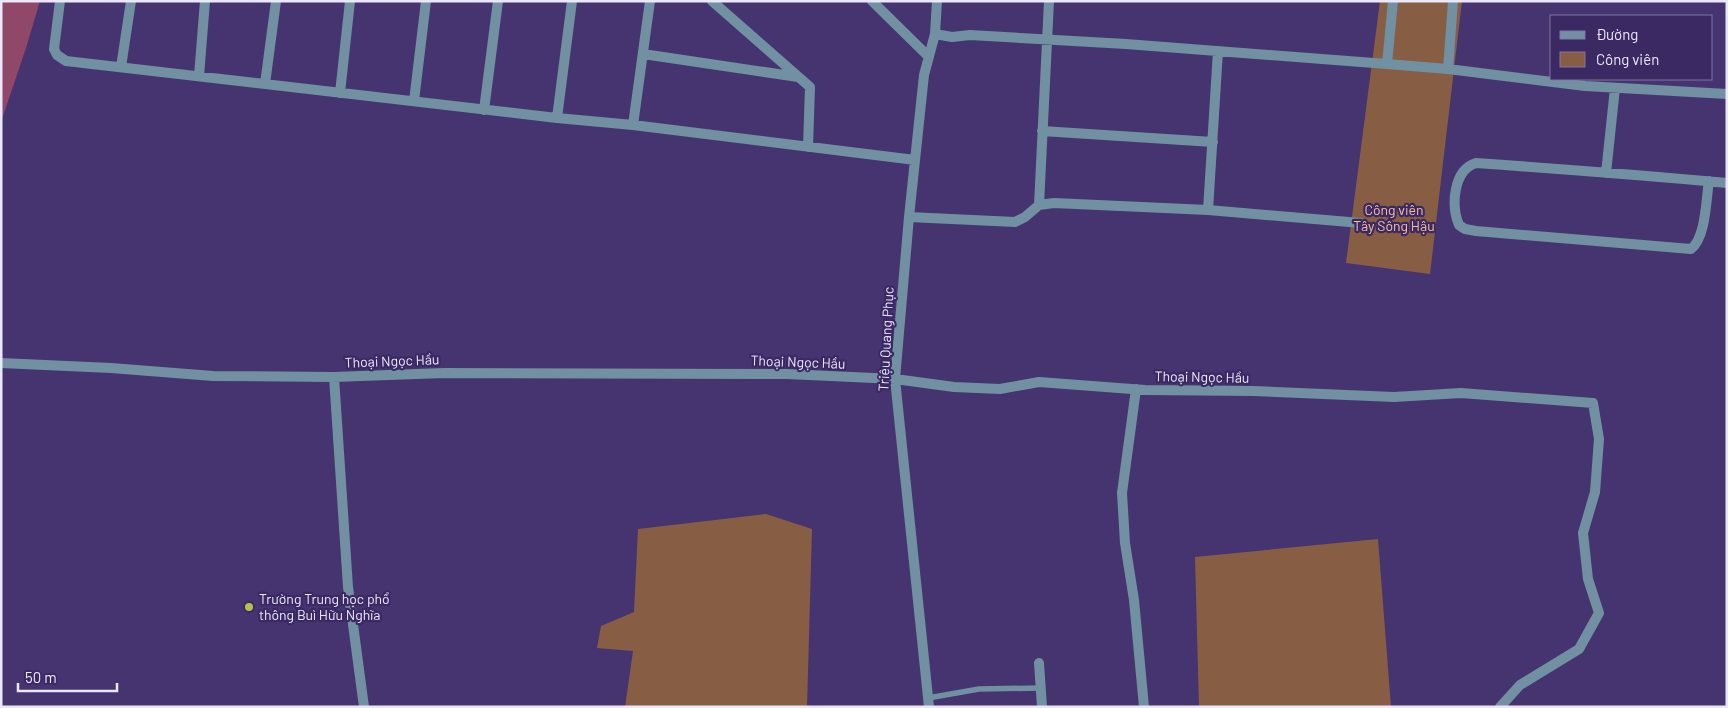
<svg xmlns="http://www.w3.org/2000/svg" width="1728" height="708" viewBox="0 0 1728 708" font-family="Barlow,sans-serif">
<rect width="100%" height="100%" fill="#45346f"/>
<path fill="#875e43" d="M1380 1H1462L1430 274 1346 263Z
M766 514 812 529 807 707H625L633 651 597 648 601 626 634 612 638 529Z
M1378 539 1391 707H1199L1195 557Z"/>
<path fill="#914767" d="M1 1H40L26 48 1 122Z"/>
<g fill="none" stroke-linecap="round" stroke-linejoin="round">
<path stroke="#7190a2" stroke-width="5.5" d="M928 698 979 689 1041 688"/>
<path stroke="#7190a2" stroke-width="10" d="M60 1 54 49 57 55 66 61 557 118 633 125 915 160
M712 1 810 87 808 147
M872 1 929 57
M935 34 952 37 970 35 1126 44 1387 64 1448 69 1585 86 1727 94
M643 54 798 77
M1387 64 1393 1
M121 67 131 1
M1448 69 1453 1
M199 76 205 1
M265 84 276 1
M340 93 350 1
M414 101 426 1
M484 110 498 1
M557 118 572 1
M633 125 650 1
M1042 131 1213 142
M1606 173 1615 88
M1709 181C1706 199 1706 238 1691 249L1476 231 1465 229 1459 225C1451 206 1453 170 1476 163 1560 169 1643 175 1727 183
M1039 205 1049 1
M1208 210 1218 51
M909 217 1015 222 1025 217 1039 205 1054 203 1208 210 1361 223
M1 363 111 368 213 376 334 377 444 373 787 374 895 379 954 387 1000 389 1039 382 1145 390 1254 391 1394 397 1461 393 1593 403 1599 439 1595 492 1583 533 1588 579 1599 613 1579 649 1520 685 1500 707
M334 377 348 587 364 707
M1136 389 1122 493 1125 543 1134 600 1144 707
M1039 663 1042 707
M929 707 895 379 909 217 924 75 935 34 937 1"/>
</g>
<circle fill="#b6c148" stroke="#3b2963" stroke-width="2" cx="249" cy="607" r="5"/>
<g text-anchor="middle" stroke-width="4.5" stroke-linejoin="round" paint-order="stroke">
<g font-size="14" fill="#f8bf9a" stroke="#3b2963">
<text x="1394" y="215">Công viên<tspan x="1394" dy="16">Tây Sông Hậu</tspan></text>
</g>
<g font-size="14" fill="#ebe7fd" stroke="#3b2963">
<text transform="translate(886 339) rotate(-87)" y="5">Triệu Quang Phục</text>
<text transform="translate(392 361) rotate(-2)" y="5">Thoại Ngọc Hầu</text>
<text transform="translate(798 362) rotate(2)" y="5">Thoại Ngọc Hầu</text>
<text transform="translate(1202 377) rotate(1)" y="5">Thoại Ngọc Hầu</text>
</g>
<g font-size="14" fill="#ebe7fd" stroke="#3b2963" text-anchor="start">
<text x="259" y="604">Trường Trung học phổ<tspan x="259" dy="16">thông Buì Hữu Nghĩa</tspan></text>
</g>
</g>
<rect width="1728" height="708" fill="none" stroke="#ebe7fd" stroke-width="5"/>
<rect x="1550" y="15" width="162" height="65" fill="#3b2963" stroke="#8175a1"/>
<rect x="1560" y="31" width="25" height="8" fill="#7190a2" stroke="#8175a1"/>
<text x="1596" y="40" font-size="15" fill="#ebe7fd">Đường</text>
<rect x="1560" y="52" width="25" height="15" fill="#875e43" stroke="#8175a1"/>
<text x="1596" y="65" font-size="15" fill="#ebe7fd">Công viên</text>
<path d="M18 683v8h99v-8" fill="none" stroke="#ebe7fd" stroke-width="2.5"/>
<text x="25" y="683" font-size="15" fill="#ebe7fd" stroke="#3b2963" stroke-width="4" paint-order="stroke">50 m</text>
</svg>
